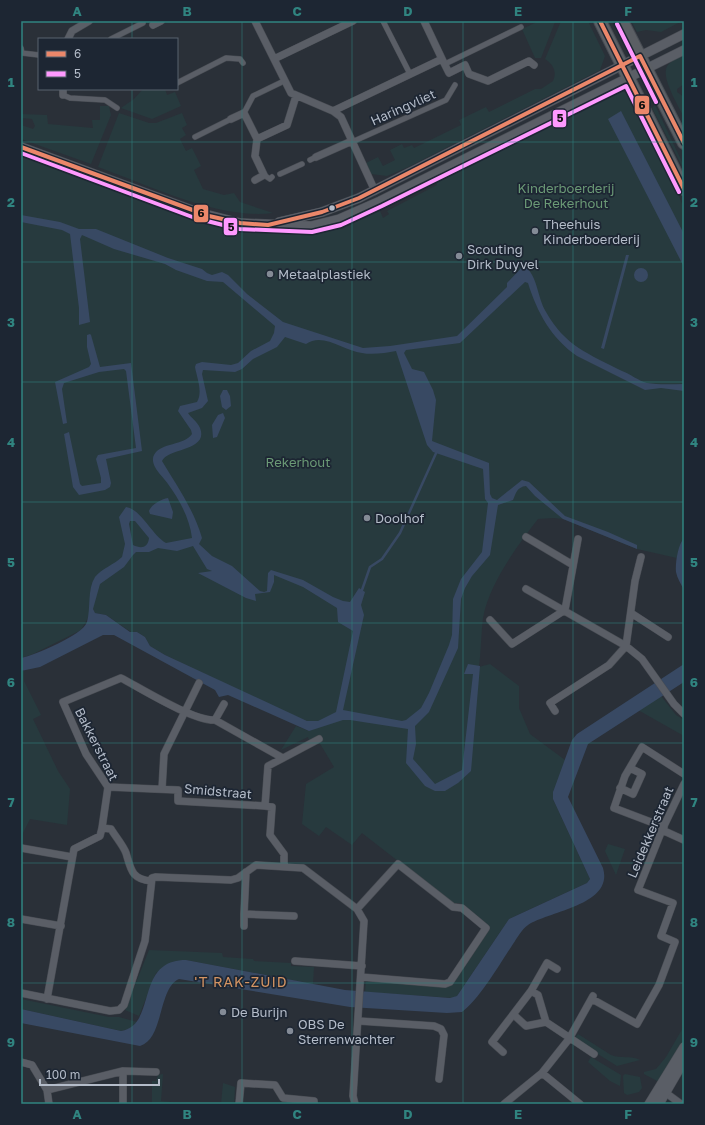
<svg xmlns="http://www.w3.org/2000/svg" width="705" height="1125" viewBox="0 0 705 1125" font-family="'Golos Text',sans-serif">
<rect width="100%" height="100%" fill="#2a3038"/>
<path fill="#273a3e" d="M539 21 555 22 541 58H535L522 29Z
M561 21H588L605 56 600 70 408 167 387 176 371 174 366 163 378 157 383 166 395 160 390 150 402 144 404 148 412 145 414 148 461 125 459 120 486 107 489 112 535 89H541L553 81C557 72 554 65 545 59Z
M631 21H682L661 32 646 30 637 32Z
M684 55V84L677 89V92L684 97V118C679 106 659 76 668 65 672 60 678 58 684 55Z
M143 89H165L167 95 175 92 181 106 152 119 121 108 134 99Z
M616 90 623 91 632 98 670 173 684 209V538L681 542 677 558 637 549 563 519 554 518 538 519C517 546 489 584 483 618 481 635 481 651 479 667L490 664 519 686V708L530 734 565 760 553 792V799L590 879 587 883 509 919 457 996 453 998 365 992 366 981 449 986 462 971 485 935 486 925 460 903H452L362 833 352 845 326 827 319 836 302 824 306 784 334 767 316 737 309 740 308 737 281 750 296 726 309 731 318 721H307L285 712 165 655 150 646 145 637 137 632H131L106 615 95 613 93 609 81 630 33 654 21 658V155L85 180 94 181 203 220 238 229 276 232 313 229 380 211 383 218 389 214 387 211 437 185 436 181Z
M655 105 684 166V170L652 108Z
M100 106H109L111 115 91 164 21 139V125L33 129 35 126 32 119 21 118V114L47 115 48 124 93 128 92 120H100Z
M119 113 149 123H156L182 113 187 125 182 128 186 135 180 139 186 151 192 148 201 166 194 170 203 189 224 195 234 193 240 202 273 213C218 220 149 185 98 167Z
M21 671H24V681L41 715 33 719 58 771 70 789 67 825 30 819 21 837Z
M661 696 676 715 684 720V736L638 710Z
M608 844 625 849 616 875 605 851Z
M149 950 222 953 223 957 253 959 254 961 291 963V966L314 967 313 984 186 960 156 973 139 1016 125 1010Z
M21 999 109 1017H119L137 1022 132 1028 121 1031 21 1009Z
M684 1026V1041L659 1082 644 1074V1072L656 1069 666 1057Z
M578 1034 611 1055C621 1059 631 1055 640 1060L617 1066 574 1039Z
M591 1057 621 1075 620 1086 610 1081 588 1062Z
M163 1074 161 1101 191 1104H152V1081H156L158 1075Z
M625 1074 640 1077 642 1088 639 1092 627 1095 624 1093 623 1076Z
M223 1083 235 1087 234 1104H221Z"/>
<path fill="#384963" fill-rule="evenodd" d="M621 111 684 234V267L608 119Z
M21 215 60 222 79 229H96L168 258 202 269 207 273 212 275 222 272 228 275 247 294 283 322 363 348 390 346 457 336 507 287V283L524 265C538 276 537 297 546 312 565 346 589 354 622 371 630 374 639 381 647 383 659 385 672 384 684 384V391L661 388 645 390 577 356C551 338 537 312 528 283L525 282 460 343 406 350 404 353 412 369 424 372 433 390 436 400 432 441 489 463 490 494 492 498 497 500 522 480 529 482 565 516 608 532 637 545V549L563 519 535 496 526 486C517 487 516 493 513 500L498 505 490 555 472 576 465 588 461 599 458 648 429 712 415 726 416 744 413 759 435 784 462 770 473 674H464L468 664 480 666 471 771 458 783 445 791H435L425 786 406 763 408 729 350 720H343L309 731 228 695 219 697 215 690 114 635H103L40 667 21 671V658C35 655 83 635 87 622 91 608 87 590 95 577 101 569 115 564 122 557L125 544 119 517 126 507C141 509 152 535 166 543L192 538C190 519 179 499 168 484 164 478 158 473 155 467 153 463 152 458 154 455 161 442 184 446 192 434L191 430 178 411 180 406 197 402C203 392 197 378 195 367L196 364 202 362 231 365 238 363 251 351 270 341 274 333 275 326 223 282 207 281 176 270 165 264 114 249 82 235 80 239 90 322 79 325V308L70 234 62 230 21 222ZM285 337 306 344C323 332 344 351 362 353 372 355 386 353 396 351L427 445 433 452 483 469 485 499 488 503 482 552 461 579 453 599 452 635 449 645 429 693 421 708 406 720 402 721 343 710 364 615 361 605 365 592 359 588 350 602 343 601 333 597 303 580 271 570 268 573 267 591 264 592 260 591 232 566 212 556 199 544 202 538C194 510 177 486 162 461 168 448 209 451 200 428 197 421 191 418 188 413L202 408 208 401 202 374 203 370 235 372 242 369 253 359 277 347ZM130 521H135L149 538C148 548 141 549 133 545L129 524ZM193 546 207 569 212 571 198 573 246 598 256 601 255 594 270 592 274 582V575L303 587 337 608 338 622 353 631 336 712 318 721H307L165 655 150 646 145 637 137 632H130L106 615 95 613 93 609 100 584 124 567 133 555 136 552H149L158 548 177 551Z
M626 255H629L604 349 601 348Z
M634 275a7 7 0 1 1 14 0a7 7 0 1 1-14 0Z
M90 334 91 335 100 367 131 363 142 451 106 459 111 483 110 487 105 490 79 495 73 487 64 434 69 432 80 484 82 486 101 483V478L96 459 98 455 136 448 126 371 124 369 99 372 64 383 62 389 67 423 63 424 55 382 89 367 91 364 87 347V335Z
M223 390H227L230 396 231 406 226 410 222 407 220 396Z
M223 413 225 418 217 437 213 438 212 425 218 415Z
M168 498 173 512 172 519 150 514 149 511C151 505 161 499 168 498Z
M684 538V590C681 584 677 578 676 572 675 564 678 544 684 538Z
M684 664V682L588 744 568 797 603 868C614 905 550 911 528 925 522 929 517 938 513 944 501 962 479 1000 462 1012L447 1013 350 1007 179 979C158 988 164 1039 140 1046L21 1023V1009L121 1031C158 1025 134 960 186 960L345 990 450 998 457 996 509 919 587 883 590 879 553 799V792L572 740 577 734Z"/>
<g fill="none" stroke-linecap="round" stroke-linejoin="round">
<path stroke="#384963" stroke-width="2.5" d="M362 590 370 567 382 559 400 533 437 451"/>
<defs>
<path id="pedestrian" d="M383 21 410 74
M111 39 143 23
M21 48 22 53 39 55
M445 64 521 27
M177 83 226 58 240 59 243 63
M63 95 70 98 105 100 117 108
M244 113 253 96 284 81
M195 137 231 119
M352 142 446 100 455 85
M310 160 316 157
M280 174 302 164
M264 175 270 179 272 177"/>
<path id="minor" d="M255 21 291 93 333 111 341 117 375 191
M153 25 161 21
M68 39 72 31 89 21
M274 59 353 21
M442 59 449 73 465 65 469 74 488 81 529 61 534 65
M63 95V89
M333 111 442 59 424 21
M231 119 244 113 257 139
M316 157 352 141
M255 180 264 175 255 156 257 139 287 125 296 96
M526 537 573 565
M526 589 626 646 642 659 674 704 684 714
M631 613 668 637
M490 620 512 644 565 610 578 539
M555 711 550 703 609 665 626 646 635 581 641 557
M215 720 224 704
M108 787 178 790V801L265 806
M620 788 633 794 642 774 630 768
M162 789 164 754 199 683
M664 827 614 808 625 776 642 747 684 774
M662 830 684 840
M21 848 72 857
M284 866V854L270 835 272 807 265 806 268 766 319 739
M246 872 244 914 294 916
M151 881C131 879 131 869 126 853 123 845 115 836 111 829L102 828 108 787 86 754 63 702 121 678C142 689 193 721 215 720L281 757
M357 909 398 864 453 907 462 908 486 928 450 982 445 984 361 977
M21 919 61 926
M244 926V914
M295 961 362 966
M531 991 538 995 546 1022 594 1054
M21 993 110 1011 119 1010 124 1005 145 941 152 878 156 877 231 880 238 878 256 865 303 868 357 909 364 921 353 1096 355 1104
M47 999 74 849 100 836 102 828
M592 999 637 1024 659 985 675 942 661 936 673 903 638 890 662 830 684 784
M514 1015 526 1026 546 1022
M359 1021 434 1026 441 1029 444 1035 439 1079
M503 1052 492 1042 531 991 547 963 557 969
M21 1062 32 1065 47 1090 49 1104
M123 1071V1104
M542 1073 580 1104
M47 1090 123 1071 156 1072
M666 1093 681 1104
M239 1104 241 1083 275 1085 283 1098 314 1101V1104
M504 1104 542 1073 569 1039 593 996"/>
<path id="tertiary" d="M21 147 197 212 240 223 311 226 339 219 380 201 684 50
M279 222 322 212 359 198 684 34
M649 1104 684 1047
M659 1104 684 1061"/>
<path id="trunk" d="M600 21 684 189
M622 21 684 143"/>
</defs>
<use href="#pedestrian" stroke="#484c53" stroke-width="6"/>
<use href="#minor" stroke="#484c53" stroke-width="8"/>
<use href="#tertiary" stroke="#484c53" stroke-width="10"/>
<use href="#trunk" stroke="#474c53" stroke-width="14"/>
<use href="#pedestrian" stroke="#5a5e66" stroke-width="5"/>
<use href="#minor" stroke="#5a5e66" stroke-width="7"/>
<use href="#tertiary" stroke="#5a5e66" stroke-width="9"/>
<use href="#trunk" stroke="#5b5f64" stroke-width="12"/>
<defs>
<path id="bus-1" d="M600 21 684 189
M21 147 209 216 240 223 268 225 322 212 359 198 640 56 684 143"/>
<path id="bus-2" d="M617 24 656 102
M21 153 195 218 239 229 312 232 341 225 382 206 626 86 679 192"/>
</defs>
<use href="#bus-1" stroke="#1d2633" stroke-width="7"/>
<use href="#bus-2" stroke="#1d2633" stroke-width="7"/>
<use href="#bus-1" stroke="#eb876a" stroke-width="4"/>
<use href="#bus-2" stroke="#f9f" stroke-width="4"/>
</g>
<path fill="none" stroke="#308480" stroke-width="1" stroke-opacity="0.55" d="M132 21V39M242 21V1104M352 21V1104M463 21V1104M573 21V1104M132 89V1104M21 142H684M21 262H684M21 382H684M21 502H684M21 623H684M21 743H684M21 863H684M21 983H684"/>
<circle fill="#b4bcc9" stroke="#1d2633" stroke-width="1.5" cx="332" cy="208" r="3.5"/>
<g fill="#848b96" stroke="#1d2633" stroke-width="1.5">
<circle cx="535" cy="231" r="4"/>
<circle cx="459" cy="256" r="4"/>
<circle cx="270" cy="274" r="4"/>
<circle cx="367" cy="518" r="4"/>
<circle cx="223" cy="1012" r="4"/>
<circle cx="290" cy="1031" r="4"/>
</g>
<g text-anchor="middle" stroke-width="3.5" stroke-linejoin="round" paint-order="stroke">
<g font-size="13" fill="#b4bcc9" stroke="#1d2633">
<text transform="translate(403 107) rotate(-24)" y="5">Haringvliet</text>
<text transform="translate(97 744) rotate(63)" y="5">Bakkerstraat</text>
<text transform="translate(218 791) rotate(5)" y="5">Smidstraat</text>
<text transform="translate(650 832) rotate(-67)" y="5">Leidekkerstraat</text>
</g>
<g font-size="13" fill="#6b9a76" stroke="#1d2633">
<text x="566" y="193">Kinderboerderij<tspan x="566" dy="15">De Rekerhout</tspan></text>
<text x="298" y="467">Rekerhout</text>
</g>
<g font-size="13" fill="#b4bcc9" stroke="#1d2633" text-anchor="start">
<text x="543" y="229">Theehuis<tspan x="543" dy="15">Kinderboerderij</tspan></text>
<text x="467" y="254">Scouting<tspan x="467" dy="15">Dirk Duyvel</tspan></text>
<text x="278" y="279">Metaalplastiek</text>
<text x="375" y="523">Doolhof</text>
<text x="231" y="1017">De Burijn</text>
<text x="298" y="1029">OBS De<tspan x="298" dy="15">Sterrenwachter</tspan></text>
</g>
<g font-size="14" letter-spacing="1" fill="#d59563" stroke="#1d2633">
<text x="241" y="987">'T RAK-ZUID</text>
</g>
</g>
<g stroke="#1d2633" stroke-width="1.5">
<rect x="634" y="95" width="16" height="20" rx="4" fill="#eb876a"/>
<rect x="552" y="109" width="15" height="19" rx="4" fill="#f9f"/>
<rect x="193" y="204" width="16" height="19" rx="4" fill="#eb876a"/>
<rect x="223" y="217" width="15" height="19" rx="4" fill="#f9f"/>
</g>
<g font-size="11" text-anchor="middle" font-weight="bold" fill="#111">
<text x="642" y="109">6</text>
<text x="560" y="122">5</text>
<text x="201" y="217">6</text>
<text x="231" y="231">5</text>
</g>
<rect width="705" height="1125" fill="none" stroke="#1d2633" stroke-width="44"/>
<rect x="38" y="38" width="140" height="52" fill="#1d2633" stroke="#59626f"/>
<rect x="46" y="51" width="20" height="6" fill="#eb876a" stroke="#59626f"/>
<text x="74" y="58" font-size="12" fill="#b4bcc9">6</text>
<rect x="46" y="71" width="20" height="6" fill="#ff99ff" stroke="#59626f"/>
<text x="74" y="78" font-size="12" fill="#b4bcc9">5</text>
<path d="M40 1079v6h119v-6" fill="none" stroke="#b4bcc9" stroke-width="2"/>
<text x="46" y="1079" font-size="12" fill="#b4bcc9" stroke="#1d2633" stroke-width="3" paint-order="stroke">100 m</text>
<rect x="22" y="22" width="661" height="1081" fill="none" stroke="#308480" stroke-width="1.5"/>
<g font-size="13" text-anchor="middle" font-weight="bold" fill="#308480">
<text x="77" y="16">A</text>
<text x="187" y="16">B</text>
<text x="297" y="16">C</text>
<text x="408" y="16">D</text>
<text x="518" y="16">E</text>
<text x="628" y="16">F</text>
<text x="11" y="87">1</text>
<text x="694" y="87">1</text>
<text x="11" y="207">2</text>
<text x="694" y="207">2</text>
<text x="11" y="327">3</text>
<text x="694" y="327">3</text>
<text x="11" y="447">4</text>
<text x="694" y="447">4</text>
<text x="11" y="567">5</text>
<text x="694" y="567">5</text>
<text x="11" y="687">6</text>
<text x="694" y="687">6</text>
<text x="11" y="807">7</text>
<text x="694" y="807">7</text>
<text x="11" y="927">8</text>
<text x="694" y="927">8</text>
<text x="11" y="1047">9</text>
<text x="694" y="1047">9</text>
<text x="77" y="1119">A</text>
<text x="187" y="1119">B</text>
<text x="297" y="1119">C</text>
<text x="408" y="1119">D</text>
<text x="518" y="1119">E</text>
<text x="628" y="1119">F</text>
</g>
</svg>
